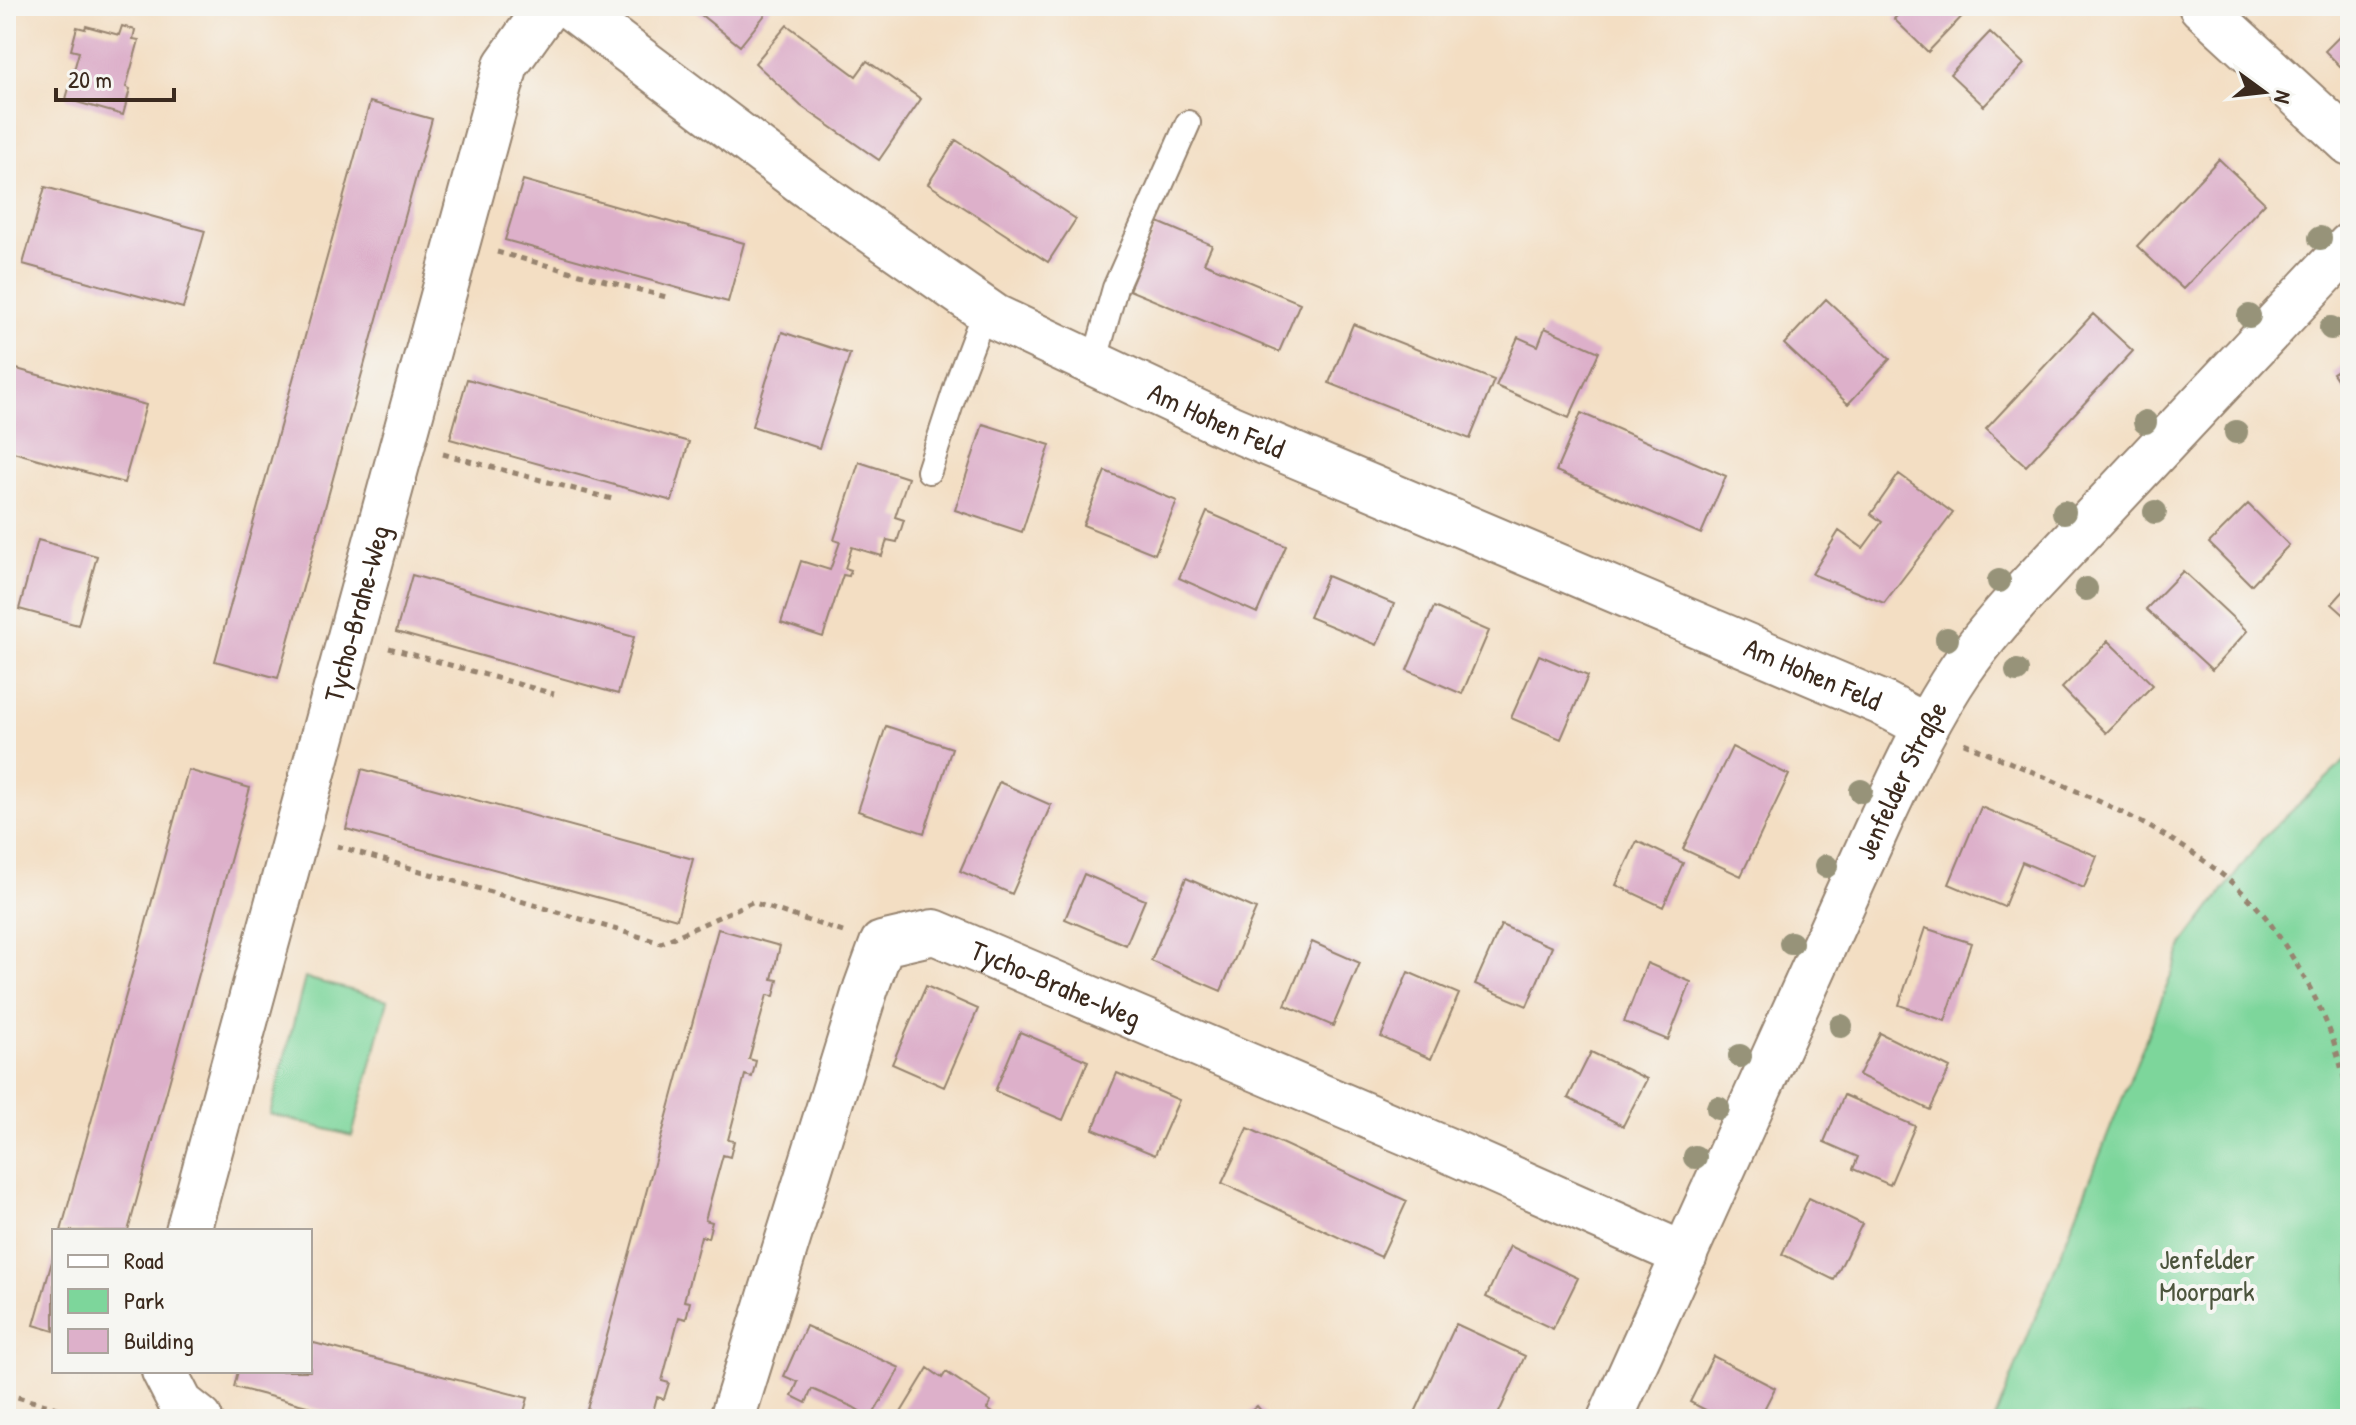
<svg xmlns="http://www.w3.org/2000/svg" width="2356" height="1425" viewBox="0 0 2356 1425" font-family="'Patrick Hand',sans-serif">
<rect width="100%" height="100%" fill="#f6f6f2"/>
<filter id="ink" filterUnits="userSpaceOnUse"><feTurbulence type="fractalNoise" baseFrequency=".0125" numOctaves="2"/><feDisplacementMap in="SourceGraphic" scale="16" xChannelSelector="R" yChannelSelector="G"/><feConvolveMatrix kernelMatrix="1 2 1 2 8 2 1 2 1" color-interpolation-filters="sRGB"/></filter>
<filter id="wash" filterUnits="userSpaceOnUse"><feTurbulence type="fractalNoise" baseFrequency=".006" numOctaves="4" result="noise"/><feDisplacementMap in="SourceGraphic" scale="32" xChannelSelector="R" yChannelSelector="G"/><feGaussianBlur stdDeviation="1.8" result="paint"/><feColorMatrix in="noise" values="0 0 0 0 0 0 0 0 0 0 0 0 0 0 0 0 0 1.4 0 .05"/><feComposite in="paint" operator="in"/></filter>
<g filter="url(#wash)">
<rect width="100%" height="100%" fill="#f3dec3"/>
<path fill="#7dd69b" stroke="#5c805c" stroke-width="2" d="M2350 756V1419H1995L2184 943 2263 838Z
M305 978 388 1000 352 1136 270 1114Z"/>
<g id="blocks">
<path fill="#ddb0ca" d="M698 6H772L740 46 695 10Z
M1906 6H1972L1928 52 1894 19Z
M787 25 856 76 867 61 921 99 879 160 801 106 755 63Z
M86 26 119 35 122 26 135 30 133 39 139 40 126 87 130 89 123 115 66 99 79 52 71 50 77 27 85 29Z
M2350 26V76L2325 51Z
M1990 32 2024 64 1984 106 1950 74Z
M370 102 432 119 278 678 215 661Z
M956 140 1076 219 1048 262 928 184Z
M2219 159 2265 203 2183 289 2137 246Z
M523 180 744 243 728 302 505 240Z
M45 187 205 231 183 308 23 264Z
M1158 222 1212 245 1204 263 1300 303 1279 352 1129 290Z
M1826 299 1890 359 1848 404 1784 344Z
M2093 314 2133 351 2026 466 1986 429Z
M1353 324 1494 380 1470 439 1329 383Z
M1545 328 1599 352 1569 418 1496 386 1518 337 1538 346Z
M782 332 850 354 819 448 752 426Z
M2350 362V399L2333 373Z
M6 366 146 405 124 483 6 450Z
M467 379 689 442 672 501 450 439Z
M1581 413 1726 476 1701 534 1556 471Z
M983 424 1050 445 1022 532 955 510Z
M859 462 908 478 895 517 904 520 897 542 887 540 882 556 852 547 845 568 851 570 849 576 843 575 823 637 781 623 801 561 830 570 840 542 834 540Z
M1105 471 1177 501 1155 554 1083 525Z
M1899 474 1953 513 1884 603 1812 574 1839 531 1863 548 1882 522 1871 514Z
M2248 504 2289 545 2251 585 2209 543Z
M1207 512 1286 546 1257 613 1179 578Z
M38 540 97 556 78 625 19 609Z
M2183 571 2247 631 2212 670 2146 609Z
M412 575 634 637 618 694 396 632Z
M1327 576 1394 604 1377 645 1309 617Z
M2350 584V620L2332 604Z
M1434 607 1489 631 1462 694 1407 670Z
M2108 641 2153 685 2106 733 2062 688Z
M1539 655 1588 676 1561 739 1511 718Z
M886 726 952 748 924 833 858 811Z
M1732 747 1789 775 1741 876 1683 849Z
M362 769 693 859 677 919 346 829Z
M188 770 250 788 174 1065 128 1231H61Z
M999 782 1051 805 1012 894 960 871Z
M1981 807 2097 856 2084 888 2022 862 2004 907 1949 884Z
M1637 841 1683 863 1663 907 1616 885Z
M1084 874 1145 900 1126 945 1065 919Z
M1186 878 1256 909 1221 991 1151 961Z
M1501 925 1552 947 1527 1006 1475 984Z
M1925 928 1971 943 1945 1021 1899 1005Z
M718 929 780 946 772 979 778 980 774 996 767 995 749 1059 756 1061 752 1077 745 1075 728 1140 734 1141 730 1157 723 1155 705 1220 712 1222 708 1238 701 1236 684 1301 690 1302 686 1319 679 1317 662 1381 669 1383 664 1399 657 1397 651 1419H609L586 1413Z
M1312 942 1360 963 1333 1026 1285 1005Z
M1647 963 1691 982 1668 1040 1624 1022Z
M1408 972 1459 994 1431 1059 1381 1037Z
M926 986 978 1009 944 1087 892 1064Z
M1020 1032 1088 1061 1063 1120 995 1091Z
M1880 1033 1950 1068 1930 1110 1859 1075Z
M1591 1052 1647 1079 1623 1126 1568 1098Z
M1117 1073 1179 1100 1155 1155 1093 1129Z
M1844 1095 1915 1126 1890 1185 1853 1169 1858 1157 1824 1142Z
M1248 1128 1407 1201 1381 1257 1222 1183Z
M1809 1198 1862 1224 1834 1280 1782 1254Z
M1510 1246 1578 1278 1553 1329 1486 1297Z
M53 1258H54V1331L34 1325Z
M1456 1324 1525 1356 1496 1419H1412Z
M806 1326 900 1368 871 1418 853 1407 812 1389 806 1403 792 1396 798 1382 784 1376Z
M310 1342 528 1398 522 1419H357L234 1387 238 1371H310Z
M1713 1356 1775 1388 1759 1419H1723L1690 1402Z
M928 1368 942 1378 946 1372 991 1402 987 1409 1002 1419H897Z
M1257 1406 1268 1419H1242Z"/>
</g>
</g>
<g filter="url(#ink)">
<use href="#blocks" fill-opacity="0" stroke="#978470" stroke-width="2"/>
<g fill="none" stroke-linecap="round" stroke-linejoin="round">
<defs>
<path id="lane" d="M1094 363 1115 288 1188 123
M929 471 960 376 985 310"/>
<g id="street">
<path id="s1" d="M569 6 806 185 995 317 1229 427 1882 703 1925 726"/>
<path d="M2201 6 2350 143"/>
<path id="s2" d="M188 1231 506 65 548 6"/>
<path d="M164 1371 181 1404 200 1419"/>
<path id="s3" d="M732 1419 866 988 882 944 934 932 1450 1151 1685 1255"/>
<path id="s4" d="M1610 1419 1882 817C1906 766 1929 716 1961 669 1981 640 2004 614 2028 588L2350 245"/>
</g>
</defs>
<use href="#lane" stroke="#978470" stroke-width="28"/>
<use href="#street" stroke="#978470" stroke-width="48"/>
<path stroke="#978470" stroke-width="5" stroke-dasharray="6 6" stroke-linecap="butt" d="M497 252 666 297
M443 454 612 499
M389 648 554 694
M1964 743C2061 785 2194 832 2263 914 2271 923 2277 934 2284 944 2301 970 2315 996 2327 1024 2337 1048 2343 1075 2350 1100
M337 846 661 943 752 902 843 932
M6 1394 97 1419"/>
<use href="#lane" stroke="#fff" stroke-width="24"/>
<use href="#street" stroke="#fff" stroke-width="44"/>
</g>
<g fill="#979379">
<circle cx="2320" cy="238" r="12"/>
<circle cx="2249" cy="316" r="12"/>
<circle cx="2331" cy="328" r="12"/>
<circle cx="2145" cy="422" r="12"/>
<circle cx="2236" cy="432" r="12"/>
<circle cx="2064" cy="512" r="12"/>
<circle cx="2155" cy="512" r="12"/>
<circle cx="1999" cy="581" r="12"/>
<circle cx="2086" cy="589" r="12"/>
<circle cx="1947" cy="639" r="12"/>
<circle cx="2017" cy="671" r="12"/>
<circle cx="1861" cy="791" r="12"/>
<circle cx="1826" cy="866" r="12"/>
<circle cx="1791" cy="943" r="12"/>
<circle cx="1841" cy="1026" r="12"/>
<circle cx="1740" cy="1056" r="12"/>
<circle cx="1718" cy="1108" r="12"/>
<circle cx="1695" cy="1157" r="12"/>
</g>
</g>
<g text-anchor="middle" stroke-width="8" stroke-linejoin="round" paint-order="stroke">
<g font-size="28" fill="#3b2a1e" stroke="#f6f6f2">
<text dy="10" stroke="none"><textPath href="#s1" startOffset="772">Am Hohen Feld</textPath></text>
<text dy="10" stroke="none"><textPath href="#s2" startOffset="640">Tycho-Brahe-Weg</textPath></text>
<text dy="10" stroke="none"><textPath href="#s1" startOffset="1420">Am Hohen Feld</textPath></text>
<text dy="10" stroke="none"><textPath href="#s4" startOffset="702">Jenfelder Straße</textPath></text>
<text dy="10" stroke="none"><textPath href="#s3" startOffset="684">Tycho-Brahe-Weg</textPath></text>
</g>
<g font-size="28" fill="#4c553d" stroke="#f6f6f2">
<text x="2207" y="1269">Jenfelder<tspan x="2207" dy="32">Moorpark</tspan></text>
</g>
</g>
<rect width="2356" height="1425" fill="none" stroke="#f6f6f2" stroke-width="32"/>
<rect x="52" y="1229" width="260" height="144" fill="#f6f6f2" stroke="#aba49d" stroke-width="2"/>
<rect x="68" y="1255" width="40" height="12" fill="#ffffff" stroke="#aba49d" stroke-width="2"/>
<text x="124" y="1269" font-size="24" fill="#3b2a1e">Road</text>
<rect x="68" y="1289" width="40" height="24" fill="#7dd69b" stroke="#aba49d" stroke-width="2"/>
<text x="124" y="1309" font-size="24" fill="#3b2a1e">Park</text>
<rect x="68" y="1329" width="40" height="24" fill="#ddb0ca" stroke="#aba49d" stroke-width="2"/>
<text x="124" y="1349" font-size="24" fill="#3b2a1e">Building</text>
<g transform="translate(2264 92) rotate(105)" stroke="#f6f6f2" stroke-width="6" paint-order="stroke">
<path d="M0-6L14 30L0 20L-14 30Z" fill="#3b2a1e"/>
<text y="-12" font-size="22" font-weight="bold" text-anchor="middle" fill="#3b2a1e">N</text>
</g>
<path d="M56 88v12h118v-12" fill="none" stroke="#3b2a1e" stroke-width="4"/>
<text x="68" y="88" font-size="24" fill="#3b2a1e" stroke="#f6f6f2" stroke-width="6" paint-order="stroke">20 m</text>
</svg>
